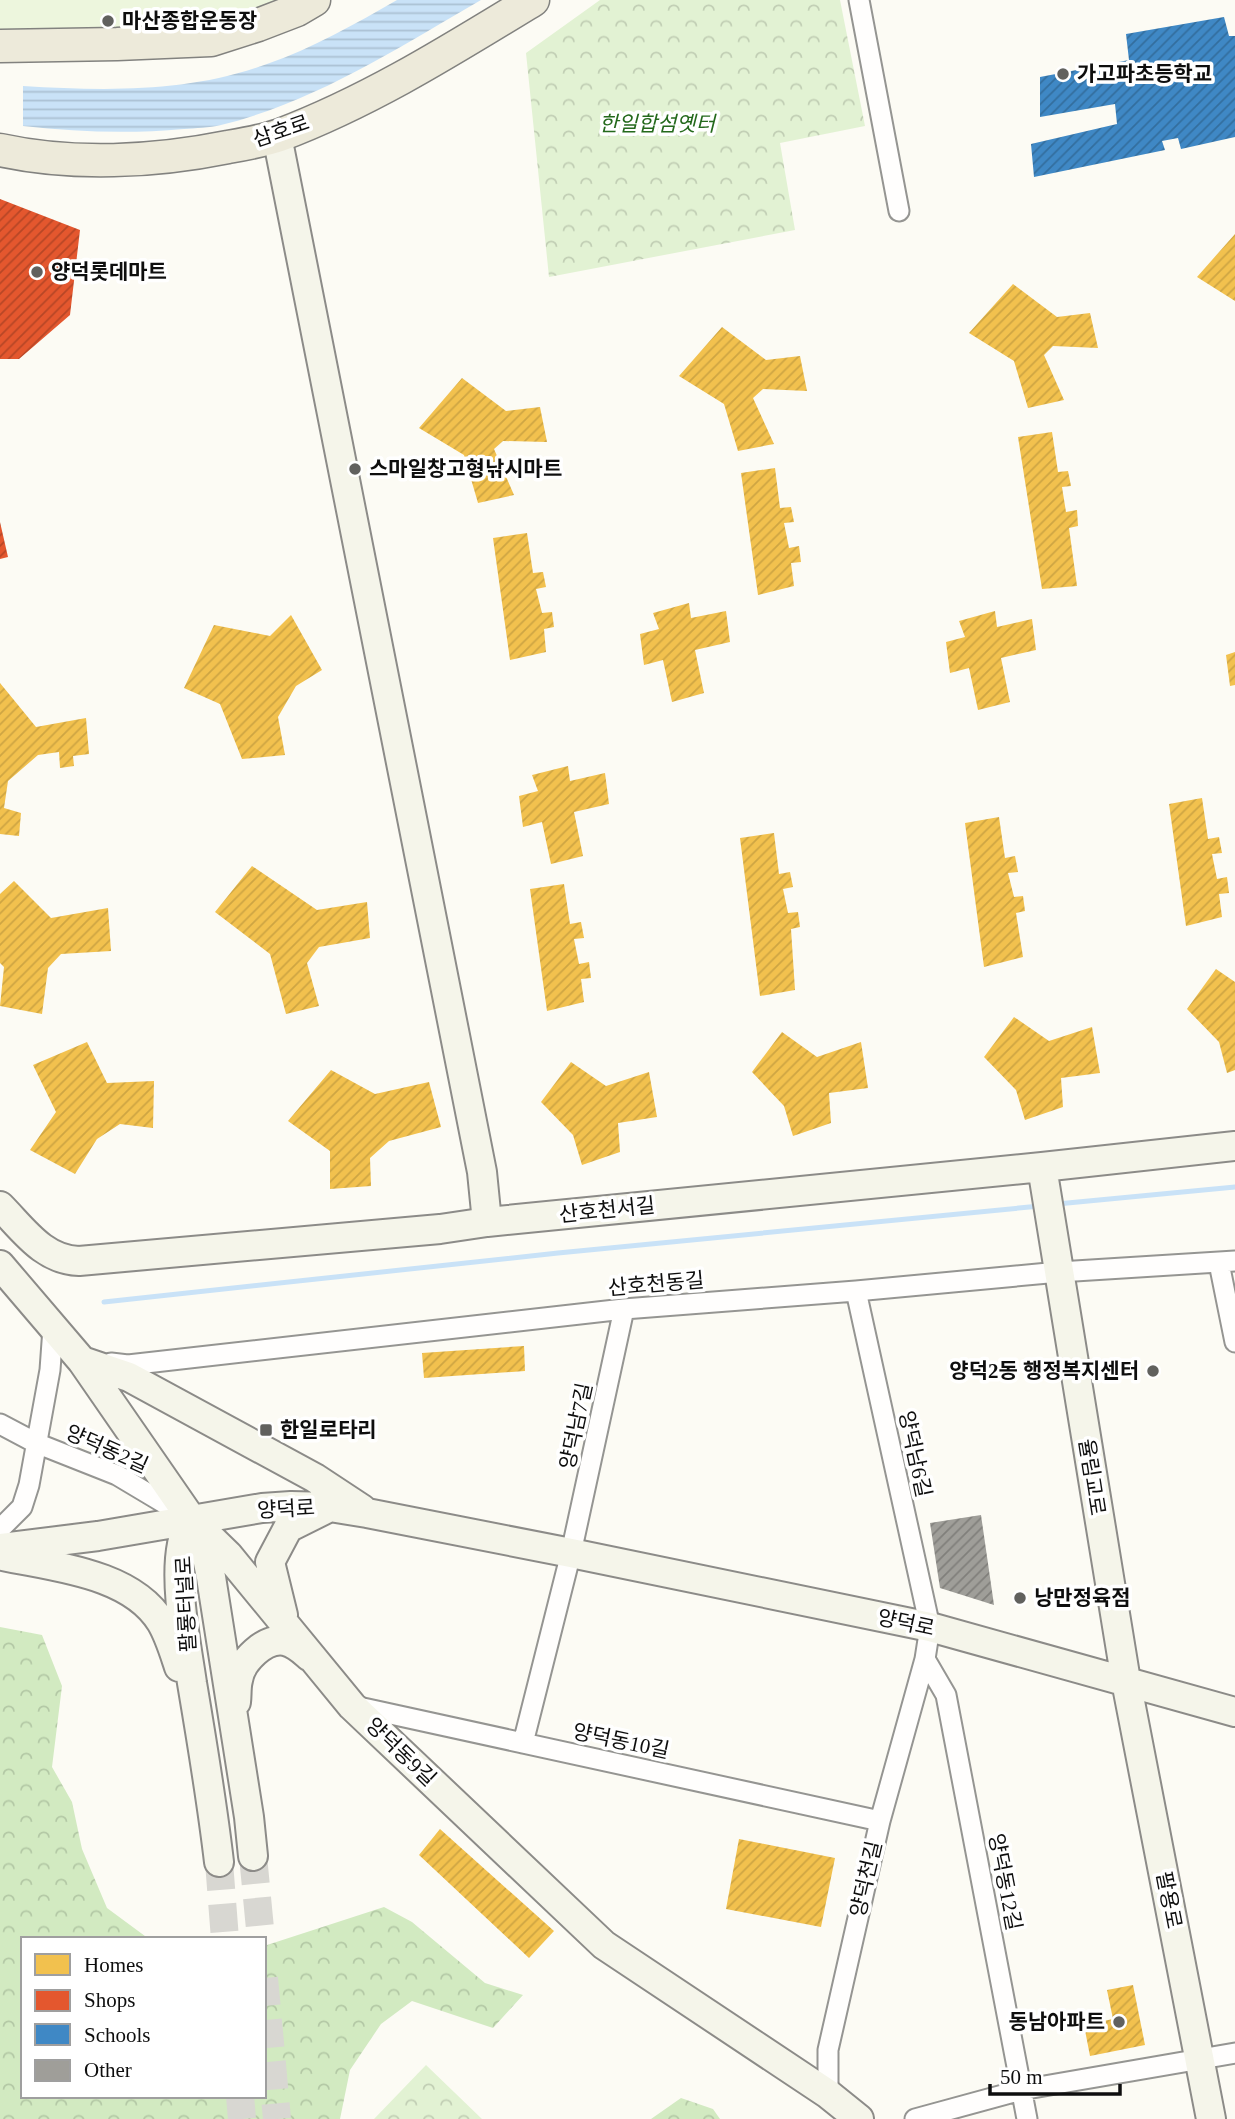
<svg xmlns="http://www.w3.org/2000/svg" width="1235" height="2119" viewBox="0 0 1235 2119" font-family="'Times New Roman','Noto Sans KR',serif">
<defs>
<pattern id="forest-crowns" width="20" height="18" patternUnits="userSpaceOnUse" patternTransform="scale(1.75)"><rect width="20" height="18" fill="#d2eac1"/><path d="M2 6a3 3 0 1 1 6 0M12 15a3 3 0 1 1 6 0" fill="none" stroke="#b3c8a5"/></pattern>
<pattern id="park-crowns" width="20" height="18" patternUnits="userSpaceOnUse" patternTransform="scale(1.75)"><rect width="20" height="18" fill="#e2f2d3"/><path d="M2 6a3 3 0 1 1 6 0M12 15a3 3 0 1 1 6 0" fill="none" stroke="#c1ceb4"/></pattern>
<pattern id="water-rules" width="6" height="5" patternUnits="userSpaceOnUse" patternTransform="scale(1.75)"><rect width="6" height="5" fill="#c9e2f7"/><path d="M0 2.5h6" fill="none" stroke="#abc1d3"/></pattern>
<pattern id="homes-hatch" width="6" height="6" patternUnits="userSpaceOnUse" patternTransform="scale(1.75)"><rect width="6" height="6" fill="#f2c14e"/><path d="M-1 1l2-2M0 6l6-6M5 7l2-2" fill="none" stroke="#cea543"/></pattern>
<pattern id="shops-hatch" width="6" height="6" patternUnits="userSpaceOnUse" patternTransform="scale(1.75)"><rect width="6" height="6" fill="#e4572e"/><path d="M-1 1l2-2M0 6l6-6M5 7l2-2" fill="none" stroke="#b74626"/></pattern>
<pattern id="schools-hatch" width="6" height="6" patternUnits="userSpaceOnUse" patternTransform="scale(1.75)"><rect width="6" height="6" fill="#3f88c5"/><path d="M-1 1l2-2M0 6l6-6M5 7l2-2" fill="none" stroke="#336e9e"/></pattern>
<pattern id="building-hatch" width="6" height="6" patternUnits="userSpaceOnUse" patternTransform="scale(1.75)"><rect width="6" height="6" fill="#9f9e99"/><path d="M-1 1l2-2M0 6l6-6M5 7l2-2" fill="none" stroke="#807f7b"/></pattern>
</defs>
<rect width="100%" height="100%" fill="#fcfbf4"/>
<path fill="url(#forest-crowns)" d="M0 1627 42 1635 62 1686 52 1767 72 1802 82 1849 107 1908 149 1939H23V2096H264V1946L384 1907 412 1922 485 1983 523 1995 493 2028 412 2001 381 2024 350 2070 340 2119H0Z
M681 2098 713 2109 720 2119H651Z"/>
<path fill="url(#park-crowns)" d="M600 0H840L865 126 780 143 795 230 549 277 526 53Z
M426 2065 482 2119H374Z"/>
<path fill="#edf6dd" d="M0 0H276L263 8 170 34 0 40Z"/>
<path fill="url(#water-rules)" d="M397 0H481C398 48 315 102 221 125 209 128 196 128 184 129 129 134 78 132 23 126V86C105 91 189 93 267 64 313 48 355 24 397 0Z"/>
<path fill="url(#homes-hatch)" d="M1 223 18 228 16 236 48 247 52 239 64 243 59 260 50 258 45 300 55 311 24 340 11 331H0Z
M1235 234V301L1197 277Z
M1013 284 1057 317 1090 313 1098 348 1053 346 1044 355 1064 400 1028 408 1014 361 969 333Z
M722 327 766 360 800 356 807 391 763 389 753 398 774 444 738 451 724 404 679 376Z
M462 378 506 411 540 407 547 442 503 441 494 449 514 495 478 503 464 455 419 428Z
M1052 432 1058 472 1068 471 1071 486 1062 487 1066 512 1077 510 1078 526 1069 528 1077 586 1042 589 1018 437Z
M775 468 780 508 791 507 794 522 784 523 789 548 799 546 801 562 791 563 794 586 758 595 741 473Z
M527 533 533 573 543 572 546 587 536 589 542 613 552 612 554 627 544 629 546 652 510 660 493 538Z
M689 603 691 618 726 611 730 642 695 650 704 693 672 702 663 660 644 665 640 634 659 629 653 613Z
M995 611 997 627 1032 619 1036 650 1001 658 1010 702 978 710 969 668 950 673 946 642 965 637 959 621Z
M291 615 322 670 296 686 278 717 285 755 242 759 220 704 184 688 214 625 270 636Z
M1235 652V685L1230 686 1226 655Z
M0 683 36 727 86 718 89 754 73 756 74 766 60 768 59 752 38 755 8 781 4 808 21 813 19 836 0 834Z
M568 766 570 781 605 773 609 804 574 812 583 856 551 864 542 822 523 827 519 796 538 791 532 775Z
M1202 798 1208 839 1219 837 1222 853 1212 854 1217 879 1227 877 1229 893 1219 894 1222 917 1186 926 1169 804Z
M999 817 1005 858 1015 856 1018 872 1008 873 1014 897 1023 896 1025 911 1016 913 1023 957 984 967 965 823Z
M774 833 779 874 790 872 793 887 783 889 788 913 798 912 800 927 791 929 795 990 760 996 740 838Z
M252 866 317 910 367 902 370 938 319 947 307 963 319 1006 286 1014 270 954 215 912Z
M14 881 51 918 108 908 111 951 61 954 48 968 42 1014 0 1006 4 967 0 963V894Z
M564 884 570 924 581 922 584 938 574 939 579 964 589 962 591 978 581 979 584 1002 547 1011 530 889Z
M1216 969 1235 982V1070L1227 1073 1219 1042 1187 1009Z
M1014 1017 1049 1041 1092 1027 1100 1073 1061 1078 1063 1107 1025 1120 1016 1090 984 1057Z
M782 1032 817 1057 861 1042 868 1088 829 1093 831 1123 793 1136 784 1106 752 1072Z
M87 1042 107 1083 154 1081 153 1128 120 1124 97 1139 75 1174 30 1150 56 1112 33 1065Z
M571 1062 606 1086 649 1072 657 1117 618 1123 620 1152 582 1165 573 1135 541 1102Z
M331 1070 375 1094 429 1082 441 1127 389 1141 370 1158 371 1186 330 1189V1151L288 1121Z
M524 1346 525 1371 424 1378 422 1353Z
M440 1829 554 1931 529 1958 419 1855Z
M739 1839 835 1858 821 1927 726 1909Z
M1133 1985 1145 2045 1090 2056 1084 2025 1113 2019 1107 1990Z"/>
<path fill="url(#shops-hatch)" d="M0 199 80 230 70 315 19 359H0Z
M0 522 8 557 0 559Z"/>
<path fill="url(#schools-hatch)" d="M1224 17 1229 36H1235V137L1181 149 1178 138 1162 141 1165 150 1034 177 1031 144 1117 124 1115 104 1040 117V77L1129 60 1126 34Z"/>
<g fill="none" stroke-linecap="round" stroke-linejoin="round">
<path stroke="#c9e2f7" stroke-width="5" d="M1057 1204 1235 1187
M104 1302 558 1253 1040 1206"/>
</g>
<path fill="url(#building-hatch)" d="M981 1515 994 1605 940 1588 930 1523Z"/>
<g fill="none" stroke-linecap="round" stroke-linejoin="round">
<path stroke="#d8d7d2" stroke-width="28" stroke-dasharray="28 14" stroke-linecap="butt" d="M253 1856 261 1939
M219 1862 225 1939
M264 1978 277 2119
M240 2096 242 2119"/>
<defs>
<path id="street" d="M859 0 899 211
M1219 1263 1235 1342
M111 1363 128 1365 624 1309 856 1291 1059 1272 1235 1261
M0 1424 36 1443 117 1475 184 1515
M0 1529 22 1507 29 1485 50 1370 53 1328
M925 1659 946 1695 1027 2119
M354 1706 880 1821
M523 1743 571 1553 624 1309
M828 2094V2050L880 1821 925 1659 930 1627 856 1291
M915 2119 1021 2090 1235 2053"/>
<path id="secondary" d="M277 136 482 1172 487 1222
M1042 1167 1126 1681 1211 2119
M0 1206C23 1229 43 1260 79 1261L440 1229 487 1222 1042 1167 1235 1146
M0 1265 82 1361 192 1520 228 1555 352 1706 604 1945 828 2094 859 2119
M82 1361 129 1377 315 1478 362 1509
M192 1520C189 1528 184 1536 182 1544 174 1584 186 1642 192 1683 202 1742 212 1802 219 1862
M196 1529 205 1548 211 1577 249 1817 253 1856
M0 1548 98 1536 262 1508 291 1506 330 1507 367 1513 571 1553 930 1627 1235 1712
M3 1556C54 1567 131 1573 161 1622 169 1635 174 1652 179 1667
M283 1615 270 1562 288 1528 328 1508
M236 1702C237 1695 236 1687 238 1680 241 1661 265 1637 285 1641 295 1643 302 1650 309 1656"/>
<path id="primary" d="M0 46 117 44 211 40 258 25 297 10 314 0
M0 150C73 166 154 162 228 147 245 144 263 141 280 135 370 101 451 50 533 0"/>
</defs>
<use href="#street" stroke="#959592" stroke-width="23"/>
<use href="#secondary" stroke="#8c8b88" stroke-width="32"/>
<use href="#primary" stroke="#82827f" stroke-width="35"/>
<use href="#street" stroke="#fffefd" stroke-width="19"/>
<use href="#secondary" stroke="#f5f5ea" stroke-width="28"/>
<use href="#primary" stroke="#edeada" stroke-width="32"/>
</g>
<g fill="#61615e" stroke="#fff" stroke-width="2.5">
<circle cx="108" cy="21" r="7"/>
<circle cx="1063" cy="74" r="7"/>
<circle cx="37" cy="272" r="7"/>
<circle cx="355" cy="469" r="7"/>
<circle cx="1153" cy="1371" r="7"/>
<rect x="259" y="1423" width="14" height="14" rx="3.5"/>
<circle cx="1020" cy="1598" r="7"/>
<circle cx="1119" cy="2022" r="7"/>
</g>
<g text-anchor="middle" stroke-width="7" stroke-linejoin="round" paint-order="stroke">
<g font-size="21" font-weight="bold" fill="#0e0e0e" stroke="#fff" text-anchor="start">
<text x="122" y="28">마산종합운동장</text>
<text x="1077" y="81">가고파초등학교</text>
<text x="51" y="279">양덕롯데마트</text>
<text x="369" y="476">스마일창고형낚시마트</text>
<text x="1139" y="1378" text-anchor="end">양덕2동 행정복지센터</text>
<text x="280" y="1437">한일로타리</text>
<text x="1034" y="1605">낭만정육점</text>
<text x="1105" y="2029" text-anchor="end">동남아파트</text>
</g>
<g font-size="21" font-style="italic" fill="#24691c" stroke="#fff">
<text x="657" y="131">한일합섬옛터</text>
</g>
<g font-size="21" fill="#0e0e0e" stroke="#fff">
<text transform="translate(281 131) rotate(-19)" y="7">삼호로</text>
<text transform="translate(607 1210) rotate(-6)" y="7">산호천서길</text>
<text transform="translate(656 1284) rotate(-5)" y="7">산호천동길</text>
<text transform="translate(576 1426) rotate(-78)" y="7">양덕남7길</text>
<text transform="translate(107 1449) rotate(24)" y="7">양덕동2길</text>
<text transform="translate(915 1454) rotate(78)" y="7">양덕남6길</text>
<text transform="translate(1092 1477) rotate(81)" y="7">율림교로</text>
<text transform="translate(286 1509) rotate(-3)" y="7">양덕로</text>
<text transform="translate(186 1604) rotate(-93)" y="7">팔룡터널로</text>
<text transform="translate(906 1623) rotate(12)" y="7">양덕로</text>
<text transform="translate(621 1741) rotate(12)" y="7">양덕동10길</text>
<text transform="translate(401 1752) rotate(44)" y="7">양덕동9길</text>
<text transform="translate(866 1879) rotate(-77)" y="7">양덕천길</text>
<text transform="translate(1005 1882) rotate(79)" y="7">양덕동12길</text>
<text transform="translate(1169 1900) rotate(79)" y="7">팔용로</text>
</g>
</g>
<rect x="21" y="1937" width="245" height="161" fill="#ffffff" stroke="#9f9f9f" stroke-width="2"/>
<rect x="35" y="1954" width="35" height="21" fill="#f2c14e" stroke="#9f9f9f" stroke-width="2"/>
<text x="84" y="1972" font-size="21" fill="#0e0e0e">Homes</text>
<rect x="35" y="1990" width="35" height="21" fill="#e4572e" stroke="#9f9f9f" stroke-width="2"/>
<text x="84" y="2007" font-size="21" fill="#0e0e0e">Shops</text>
<rect x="35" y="2024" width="35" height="21" fill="#3f88c5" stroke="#9f9f9f" stroke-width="2"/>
<text x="84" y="2042" font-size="21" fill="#0e0e0e">Schools</text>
<rect x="35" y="2060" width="35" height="21" fill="#9f9e99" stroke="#9f9f9f" stroke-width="2"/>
<text x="84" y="2077" font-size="21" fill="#0e0e0e">Other</text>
<path d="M990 2084v10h130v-10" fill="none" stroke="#0e0e0e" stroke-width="3.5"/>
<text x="1000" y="2084" font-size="21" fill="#0e0e0e" stroke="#ffffff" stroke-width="5" paint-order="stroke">50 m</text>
</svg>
